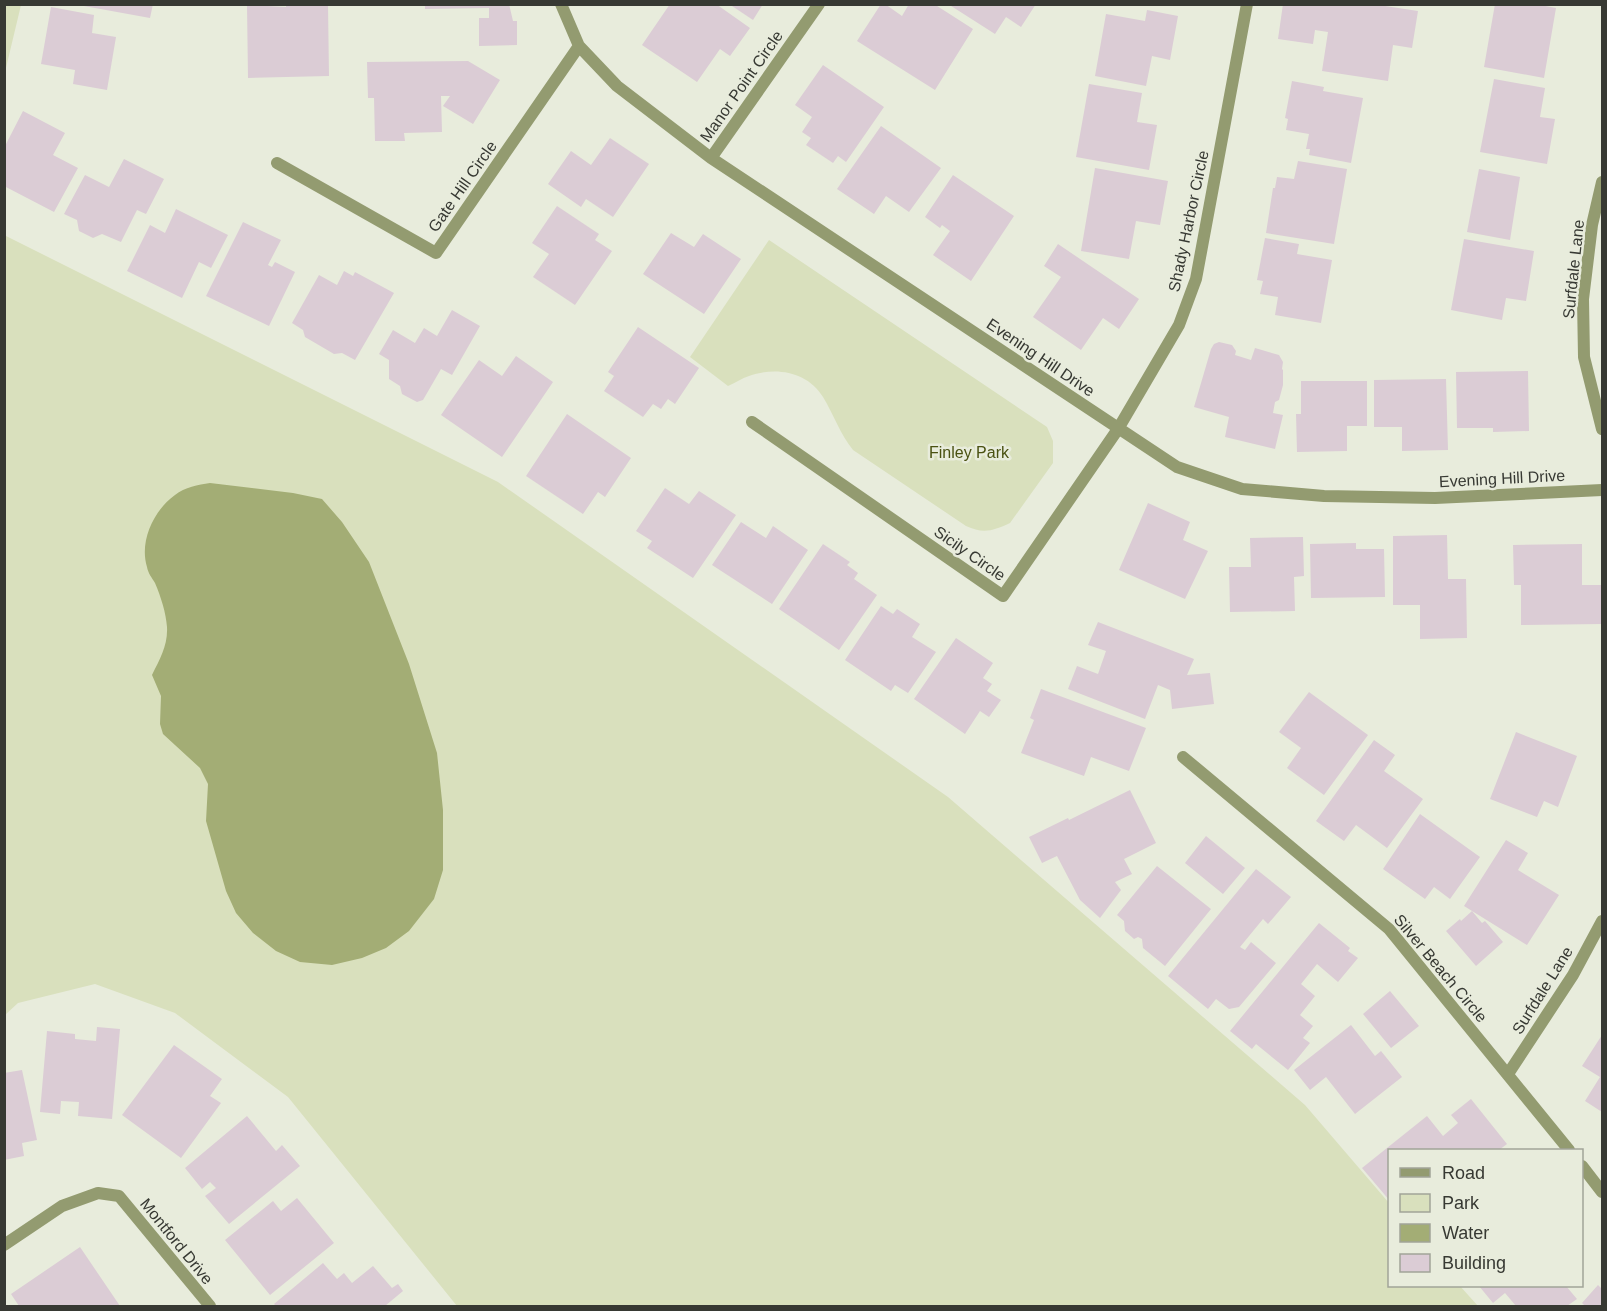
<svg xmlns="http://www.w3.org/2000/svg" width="1607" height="1311" viewBox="0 0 1607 1311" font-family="Helvetica,sans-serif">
<rect width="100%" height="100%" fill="#e8ecdc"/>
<path fill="#d9e0bd" d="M5 4 21 5 5 72 4 5Z
M4 235 498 482 948 797 1305 1105 1389 1203 1390 1286H1460L1478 1306H457L288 1097 175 1013 95 984 18 1003 5 1015Z
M769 240 1047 427 1053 441V463L1010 523C993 531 983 534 966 526L853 450C840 434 834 415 823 397 808 372 776 366 749 376 742 378 735 383 728 386L690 357Z"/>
<path fill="#a3ad75" d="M210 483 293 493 322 499 342 522 369 562 409 664 437 753 443 810V870L434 899 409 931 386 948 362 958 332 965 300 962 276 951 253 933 236 913 226 891 206 821 208 784 200 768 163 734 160 724 161 696 152 675C160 659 168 645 167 627 166 613 161 597 155 583 152 578 148 573 147 567 139 541 154 510 175 495 185 487 198 485 210 483Z"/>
<path fill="#dbccd5" d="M84 4H153L150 18 84 6Z
M425 4H509L513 21H517V45L479 46V18H489V8L425 9Z
M670 4H716L750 28 730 56 720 49 697 82 642 45Z
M729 4H763L753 20Z
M881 4H885L902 16 909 4H934L973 29 935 90 857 41Z
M948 4H1036L1021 27 1006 17 995 34Z
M1283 4H1372L1418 11 1412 48 1393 45 1388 81 1322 71 1328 32 1315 30 1313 44 1278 39Z
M1495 4H1535L1556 8 1544 78 1484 67Z
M247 5 286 7V5H328L329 76 248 78Z
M51 7 94 15 92 33 116 37 107 90 73 84 75 70 41 64Z
M1147 10 1178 16 1170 60 1152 56 1146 86 1095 76 1106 14 1145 21Z
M468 61 500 80 473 124 443 106 450 96H441L442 132 404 133 405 141H375L374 98H368L367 62Z
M823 65 884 107 846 162 838 156 833 163 806 145 811 138 802 132 812 117 795 105Z
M1494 79 1545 88 1540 117 1555 119 1547 164 1480 152Z
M1292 81 1324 87 1323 91 1363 98 1351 163 1309 155 1310 149H1306L1309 134 1286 130 1288 119 1285 118Z
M1089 84 1142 93 1137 122 1157 125 1149 170 1076 157Z
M23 111 65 133 53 155 78 168 54 212 4 186V148Z
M881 126 941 168 909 212 886 196 874 214 837 189Z
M610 138 649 164 613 217 586 199 581 207 548 184 571 151 591 165Z
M124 159 164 179 146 214 137 210 121 242 102 234 93 238 79 231 77 220 64 214 85 175 109 187Z
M1298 161 1347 169 1334 244 1266 233 1273 188H1275L1277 177 1294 179Z
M1095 168 1168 181 1160 225 1136 221 1129 259 1081 251Z
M1479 169 1520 177 1510 240 1467 232Z
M953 175 1014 216 971 281 933 255 950 231 942 225 940 228 925 217Z
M557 206 599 234 595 240 612 251 575 305 533 277 549 254 532 243Z
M176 209 228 235 211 268 199 262 182 298 127 271 150 225 165 233Z
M243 222 281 240 268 265 272 267 275 262 295 272 269 326 206 296Z
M671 233 694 247 703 234 741 259 704 314 643 274Z
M1265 238 1299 244 1297 254 1332 260 1321 323 1275 315 1278 297 1260 294 1263 281 1257 280Z
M1464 239 1534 251 1526 301 1506 298 1502 320 1451 310Z
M1058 244 1139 299 1119 329 1103 318 1081 350 1033 317 1061 277 1044 266Z
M344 271 353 276 355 272 394 293 355 360 342 353 334 354 305 337 303 330 292 323 319 275 337 285Z
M452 310 480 326 452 375 441 369 423 400 417 402 402 394 400 386 389 379V360L379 354 393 330 415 343 424 328 437 336Z
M638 327 699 368 675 404 668 399 661 409 653 404 643 417 604 391 614 376 608 372Z
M1219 342 1232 345 1236 351 1235 355 1251 360 1255 348 1279 355 1283 362 1282 369 1283 370V385L1279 400 1275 402 1273 413 1283 415 1275 449 1225 437 1229 417 1194 407 1211 349 1214 344Z
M516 356 553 382 502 457 441 415 479 360 502 376Z
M1528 371 1529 431 1493 432V428H1457L1456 372Z
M1446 379 1448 450 1402 451V427H1374V380Z
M1301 381H1367V426H1347V451L1297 452 1296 414H1301Z
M567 414 631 458 605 497 598 492 583 514 526 476Z
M665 488 689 504 699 491 736 515 693 578 647 548 652 541 636 531Z
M1148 503 1190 522 1183 540 1208 551 1185 599 1119 570Z
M741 522 766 538 773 526 808 550 772 604 712 565Z
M1447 535 1448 579H1466L1467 638 1420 639V605H1393V536Z
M1303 537 1304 576 1294 577 1295 611 1230 612 1229 567H1251L1250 538Z
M1356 543V549H1384L1385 597 1311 598 1310 544Z
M823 544 850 562 847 565 858 573 854 579 877 595 839 650 779 609Z
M1582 544V585H1602V624L1521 625V585H1514L1513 545Z
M881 606 893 614 897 609 920 624 912 637 936 652 908 693 895 685 891 691 845 660Z
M1098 622 1194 659 1187 675 1210 673 1214 704 1172 709 1170 690 1158 685 1145 719 1068 689 1077 666 1098 674 1106 651 1088 645Z
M956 638 993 663 983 678 992 684 987 691 1001 700 989 717 980 711 965 734 914 699Z
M1041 689 1146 728 1129 771 1091 757 1084 776 1021 753 1034 720 1030 718Z
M1309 692 1368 735 1324 795 1287 768 1301 748 1279 732Z
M1516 732 1577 756 1558 807 1544 801 1537 817 1490 799Z
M1374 740 1395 755 1384 771 1423 799 1387 848 1356 825 1344 841 1316 821Z
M1130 790 1156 843 1124 859 1132 874 1115 882 1121 890 1100 918 1080 900 1057 856 1042 863 1029 837 1068 818 1069 820Z
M1420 814 1480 857 1450 899 1434 887 1425 899 1383 869Z
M1206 836 1245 868 1223 894 1185 863Z
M1506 840 1528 853 1518 870 1559 895 1527 945 1464 906Z
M1157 866 1211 909 1165 966 1143 948 1142 939 1138 937 1134 939 1125 931 1124 921 1117 915Z
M1256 869 1291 897 1268 924 1263 919 1240 947 1245 950 1251 942 1276 963 1239 1007 1229 1009 1216 999 1208 1009 1168 976Z
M1472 911 1482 923 1485 921 1503 942 1476 966 1446 931 1460 919 1461 921Z
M1319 923 1350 948 1348 951 1358 958 1338 982 1317 964 1301 984 1315 996 1300 1015 1313 1026 1303 1038 1310 1043 1288 1070 1256 1044 1252 1049 1230 1031Z
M1390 991 1419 1026 1391 1048 1363 1014Z
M1351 1025 1375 1056 1381 1051 1402 1077 1355 1114 1326 1077 1310 1090 1294 1070Z
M97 1027 120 1029 112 1119 78 1116 79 1102 61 1101 60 1114 40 1112 47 1031 75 1034V1039L96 1041Z
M1602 1035V1112L1585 1101 1600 1077 1582 1066Z
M174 1045 222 1079 210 1096 221 1103 181 1158 122 1115Z
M22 1070 37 1140 22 1143 24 1156 4 1160V1073Z
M1471 1099 1507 1144 1499 1150H1390V1201L1362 1168 1427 1116 1443 1136 1458 1123 1451 1115Z
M247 1116 276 1151 282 1145 300 1166 229 1224 205 1196 216 1188 210 1182 202 1189 185 1168Z
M297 1198 334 1243 270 1295 225 1240 273 1201 281 1211Z
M80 1247 120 1306H19L11 1294Z
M323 1263 337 1279 344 1273 352 1283 373 1266 392 1288 398 1284 403 1291 385 1306H276L274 1304Z
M1598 1285 1602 1289V1306H1583L1584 1305 1582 1303Z
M1479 1286H1566L1577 1299 1567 1306H1516L1505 1293 1493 1303Z"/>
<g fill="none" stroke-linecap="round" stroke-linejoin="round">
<path stroke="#939b70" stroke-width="12" d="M561 4 579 46 617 86 711 158 1177 467 1242 489 1324 496 1435 498 1602 490
M711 158 819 4
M277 163 436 253 579 46
M1602 182 1592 225 1583 299 1584 357 1602 429
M752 422 1003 596 1118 429 1179 325 1196 279 1247 4
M1183 757 1389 929 1569 1150
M1508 1074 1573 975 1602 921
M1582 1166 1602 1192
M4 1245 62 1206 98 1193 119 1196 210 1306"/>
</g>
<g text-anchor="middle" stroke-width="5" stroke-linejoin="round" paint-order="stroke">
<g font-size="16" fill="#373933" stroke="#e8ecdc">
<text transform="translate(741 86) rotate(-55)" y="6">Manor Point Circle</text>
<text transform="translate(462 186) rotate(-55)" y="6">Gate Hill Circle</text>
<text transform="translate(1188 221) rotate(-78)" y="6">Shady Harbor Circle</text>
<text transform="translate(1573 269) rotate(-84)" y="6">Surfdale Lane</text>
<text transform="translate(1041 357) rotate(34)" y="6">Evening Hill Drive</text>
<text transform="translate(1502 478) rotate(-3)" y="6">Evening Hill Drive</text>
<text transform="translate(970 553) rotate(35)" y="6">Sicily Circle</text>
<text transform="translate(1441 968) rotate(50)" y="6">Silver Beach Circle</text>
<text transform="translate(1542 990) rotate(-58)" y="6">Surfdale Lane</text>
<text transform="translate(177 1241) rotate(51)" y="6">Montford Drive</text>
</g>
<g font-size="16" fill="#4a5212" stroke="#e8ecdc">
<text x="969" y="458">Finley Park</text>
</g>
</g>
<rect width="1607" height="1311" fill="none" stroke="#373933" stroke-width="12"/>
<rect x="1388" y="1149" width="195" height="138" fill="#e8ecdc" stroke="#a1a498" stroke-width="1.5"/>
<rect x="1400" y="1168" width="30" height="9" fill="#939b70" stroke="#a1a498" stroke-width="1.5"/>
<text x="1442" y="1179" font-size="18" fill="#373933">Road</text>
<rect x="1400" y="1194" width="30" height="18" fill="#d9e0bd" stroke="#a1a498" stroke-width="1.5"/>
<text x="1442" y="1209" font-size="18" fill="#373933">Park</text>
<rect x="1400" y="1224" width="30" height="18" fill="#a3ad75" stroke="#a1a498" stroke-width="1.5"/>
<text x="1442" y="1239" font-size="18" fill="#373933">Water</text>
<rect x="1400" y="1254" width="30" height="18" fill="#dbccd5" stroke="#a1a498" stroke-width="1.5"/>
<text x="1442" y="1269" font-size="18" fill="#373933">Building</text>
</svg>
